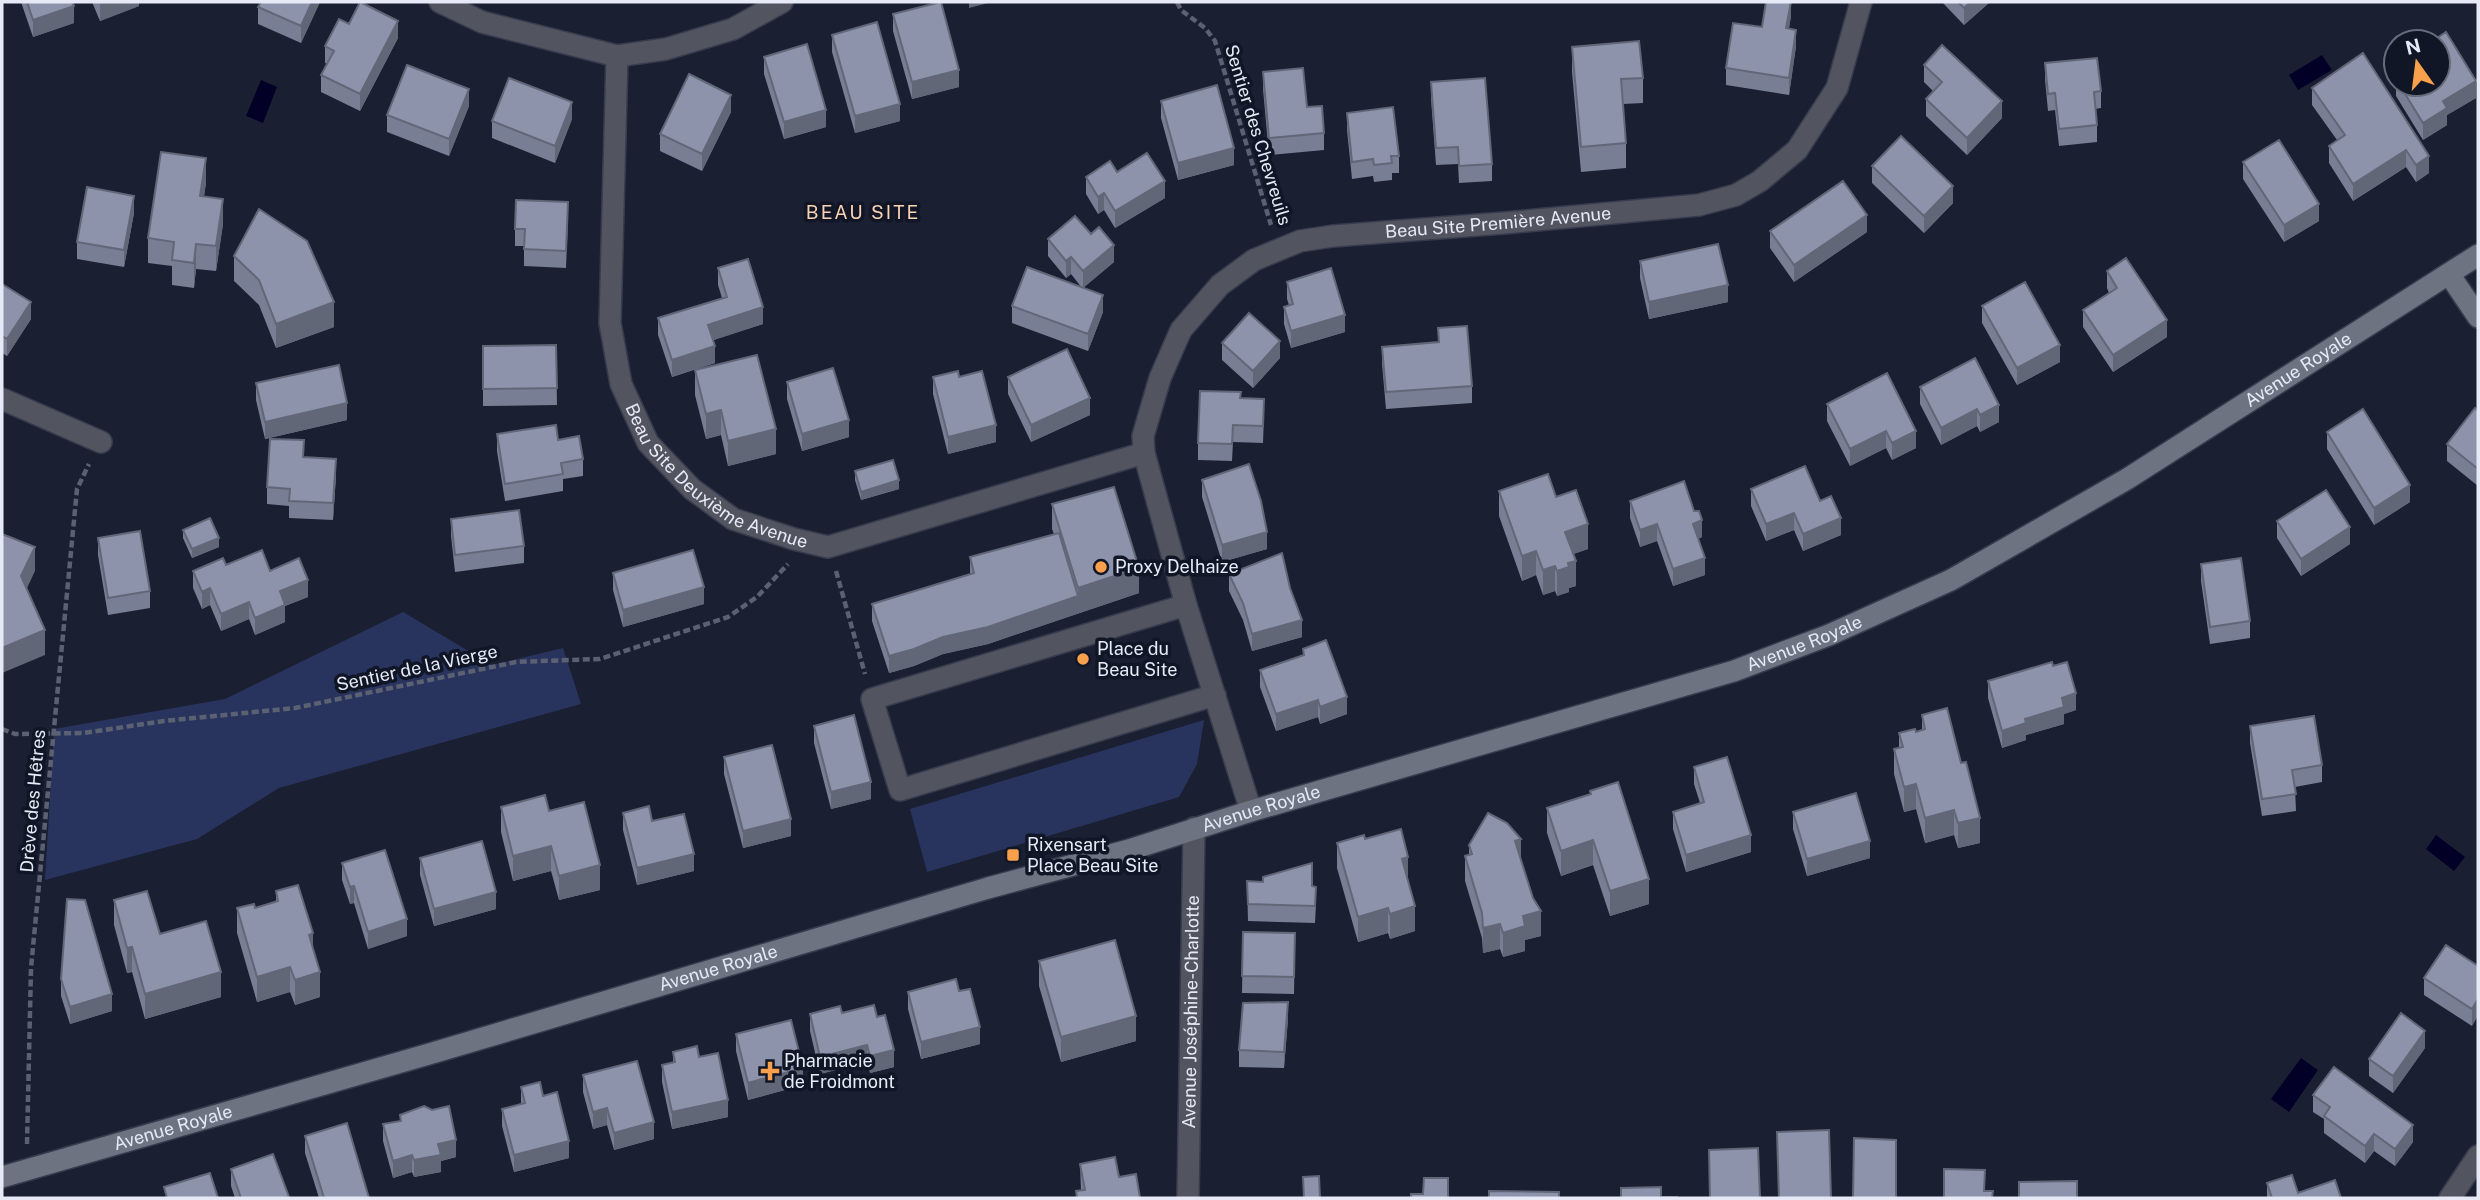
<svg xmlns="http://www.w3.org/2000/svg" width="2480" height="1200" viewBox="0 0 2480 1200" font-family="'Public Sans',sans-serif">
<rect width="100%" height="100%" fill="#1a1f32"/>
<path fill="#29345e" d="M403 612 492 665 563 648 581 704 279 788 197 839 45 880 54 729 225 699Z
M1204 720 1197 764 1179 797 927 872 910 809Z"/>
<path fill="#030028" d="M2322 55 2332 70 2298 90 2289 75Z
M261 80 277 87 263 123 246 116Z
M2436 835 2465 857 2454 871 2426 849Z
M2301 1058 2318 1070 2289 1112 2271 1099Z"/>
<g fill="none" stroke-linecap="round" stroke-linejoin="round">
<defs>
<g id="street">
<path d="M440 2 482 22 617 56 666 49 733 29 782 2"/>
<path id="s1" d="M617 56 610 323 621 384 648 443 692 489 733 519 794 539 828 547 1144 453"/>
<path d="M2 399 101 442"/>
<path d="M1186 605 872 699 900 790 1215 695"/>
<path id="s2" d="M1251 811 1186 605 1144 453 1143 436 1160 378 1181 330 1220 285 1254 260 1300 241 1333 236 1504 223 1699 205 1736 195 1760 181 1797 150 1837 88 1861 2"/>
<path id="s3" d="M1188 1198 1194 828"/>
<path d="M2450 1198 2478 1156"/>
</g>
<g id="secondary">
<path d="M2449 274 2478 317"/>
<path id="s4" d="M2 1177 429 1054 988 888 1129 850 1251 811 1734 671 1829 635 1951 580 2127 479 2478 255"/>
</g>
</defs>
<use href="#street" stroke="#373b4e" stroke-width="24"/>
<use href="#secondary" stroke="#373b4e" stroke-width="24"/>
<path stroke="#5c6172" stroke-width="4.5" stroke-dasharray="7 3.5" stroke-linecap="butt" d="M1177 2 1181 10 1205 28 1215 41 1271 225
M836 571 865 674
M2 729 15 734 84 733 164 721 295 708 516 662 600 659 728 617 757 597 788 564
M27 1144 31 968 77 489 89 464"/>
<use href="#street" stroke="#52555f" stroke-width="21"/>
<use href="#secondary" stroke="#6e7382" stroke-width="21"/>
</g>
<path fill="#787e93" d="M21 2H72L74 23 33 37Z
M92 2H139V6L100 21Z
M261 2H320L301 43 258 24V7Z
M1942 2H1990L1964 25Z
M893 14 959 87 912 99 893 31Z
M1791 16 1789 28 1796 46 1789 95 1726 85V68L1762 27Z
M349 24 398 38 360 111 321 92V75L327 64 325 63V46Z
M832 35 900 121 855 133 832 52Z
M2438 42 2476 98 2447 115V125L2423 140 2396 96V79V84H2438Z
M1572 47 1643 78V103L1623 104 1626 143V168L1581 172 1572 72Z
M2363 53 2429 173 2416 182 2406 167 2353 201 2329 163V146L2337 140 2312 105V88Z
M764 57 826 127 784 139 764 74Z
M2045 63 2101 91V108L2095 109 2097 125V142L2059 146 2055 110 2048 111 2045 80Z
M1924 65 2002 118 1967 155 1926 116V99L1933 91 1924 82Z
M1263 72 1307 107 1324 133V150L1269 155 1263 89Z
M1431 82 1492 164V181L1459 183 1458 164 1436 165 1431 99Z
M1161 101 1234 165 1178 180 1161 118Z
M469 106 449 156 387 132V115Z
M731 112 702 171 660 151V134Z
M1347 113 1399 156V173H1392V180L1374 182 1373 176 1352 179 1347 130Z
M572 119 555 163 492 138V121Z
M2243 162 2319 221 2284 242 2243 179Z
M1872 166 1953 203 1924 233 1872 183Z
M1117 172 1165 198 1115 228 1104 210 1098 214 1086 194V177Z
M206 183 204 196 223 224 216 271 196 269 194 288 172 285V266L148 263V238Z
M134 213 124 267 77 259V242Z
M568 219 566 268 524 266V246H515V229Z
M1770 231 1867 232 1794 282 1770 248Z
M1048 239 1114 262 1083 288 1103 312 1088 351 1012 323V306L1082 288 1071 274 1066 278 1048 256Z
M234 256 334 327 276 348 259 305 234 281Z
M1640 261 1728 302 1649 319 1640 278Z
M718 268 763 324 713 340 715 363 672 377 658 335V318L722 298 718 285Z
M2107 271 2167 337 2113 372 2083 327V310L2109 293 2107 288Z
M1287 282 1345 332 1291 348 1284 324V307L1289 305 1287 299Z
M2 284 31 319 7 356 2 353Z
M1982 306 2060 362 2017 385 1982 323Z
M1438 328 1472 386V403L1386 409 1382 364V347L1438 342Z
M1222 343 1280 358 1253 388 1222 360Z
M556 345 557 405 483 406V346Z
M1975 358 1999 422 1980 432 1977 426 1941 445 1920 404V387Z
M695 370 776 454 728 466 721 435 706 439 695 395Z
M1887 373 1916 448 1892 460 1886 448 1850 466 1827 421V404Z
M933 377H959L996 442 948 454 933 394Z
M1008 377 1090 415 1031 442 1008 394Z
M787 382 849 437 802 451 787 399Z
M256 383 347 420 265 439 256 400Z
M1241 398 1264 416 1263 443 1233 442 1232 461 1198 460V443Z
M2478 411V486L2447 461V444Z
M2327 432 2410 502 2374 525 2327 449Z
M497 434 558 440 583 459V476L563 479V491L505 501 497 451Z
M304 457 336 476 333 520 289 518V506L267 504V487Z
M855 471 899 489 861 500 855 480Z
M1202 480 1267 549 1222 562 1202 497Z
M1751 489 1820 501 1841 535 1803 551 1794 530 1766 541 1751 506Z
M1499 491 1556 497 1588 549 1573 554 1576 586 1569 588V592L1557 596 1555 591 1543 595 1536 575 1522 581 1499 516Z
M1630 501 1702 537 1698 539 1705 575 1673 586 1657 541 1640 547 1630 518Z
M1052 504 1139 593 988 644 943 654 914 666 889 673 872 621V604L970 574V557L1054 534 1052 529Z
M451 519 524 546V563L455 572 451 536Z
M2277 521 2350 544 2301 576 2277 538Z
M183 530 219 547 192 558 183 538Z
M98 538 150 591V608L108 615 98 555Z
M2201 564 2250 621V638L2210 644 2201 581Z
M226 565 270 571 308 597 285 606V622L255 635 249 619 221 631 210 605 202 609 193 588V571Z
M613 573 704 604 623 627 613 590Z
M1229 574 1302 637 1252 651 1243 620 1229 591Z
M1303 649 1347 714 1320 724 1318 717 1276 731 1260 687V670L1303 655Z
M2053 666 2076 710 2064 714V724L2026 735V740L2002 748 1988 698V681Z
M1922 715 1980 843 1958 848 1954 835 1925 843 1916 809 1904 812 1894 774V749L1899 748V733L1916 732 1922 730Z
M814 726 871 799 831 809 814 743Z
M2250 726 2322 765V782L2295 787 2296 811 2262 816 2250 743Z
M724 757 791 836 743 848 724 774Z
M1694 767 1751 852 1686 872 1673 829V812L1700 803 1694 784Z
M1590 791 1649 904 1610 916 1593 865 1561 876 1547 833V808L1590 794Z
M501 807 549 811 600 890 559 900 551 871 513 881 501 832Z
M1793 812 1870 858 1807 876 1793 829Z
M623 813 652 821 694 871 637 885 623 830Z
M1365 839 1408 882 1415 931 1390 939 1388 933 1358 942 1337 868V843Z
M1469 845 1521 860 1541 936 1525 940V951L1503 957 1500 949 1483 953 1482 938 1465 881V856L1469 855Z
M420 858 496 909 434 926 420 875Z
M342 863 407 936 368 949 354 903 350 904 342 880Z
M1247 881 1312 886 1316 904 1315 923 1248 921Z
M276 891 313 948 320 997 295 1005 290 992 257 1002 237 933V908H255L276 902Z
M114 900 160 934 221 997 145 1019 132 972 127 973 114 925Z
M2478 907V927L2477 926V909Z
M1243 932 1295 933 1294 994 1242 993Z
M1039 961 1136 1041 1061 1062 1039 986Z
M2478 966 2472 1026 2424 995V978Z
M61 979 112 1011 70 1024 61 996Z
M959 991 980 1044 921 1059 908 1009V992Z
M842 1013 877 1017 894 1067 870 1073 867 1062 820 1074 810 1031V1014Z
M1288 1019 1284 1068 1239 1067V1050Z
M736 1034 803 1085 748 1100 736 1051Z
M2425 1048 2393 1093 2369 1076V1059Z
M673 1052 699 1057 728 1117 672 1129 662 1082V1065L673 1063Z
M583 1075 654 1139 614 1150 607 1125 593 1129 583 1092Z
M521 1087 543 1096 569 1158 514 1172 502 1126V1109L521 1104Z
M2313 1095 2413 1142 2395 1166 2374 1151 2365 1163 2324 1133V1119L2313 1112Z
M400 1115 456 1157 441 1161V1172L414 1177 412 1172 393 1178 383 1141V1124L400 1121Z
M305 1136 369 1198H319L305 1153Z
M1080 1164 1119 1177 1140 1198H1076V1191H1081Z
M231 1169 289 1198H235L231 1186Z
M2267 1183 2298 1193 2341 1198H2267Z"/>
<path fill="#626778" d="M107 2H139V6L100 21V4Z
M312 2H320L301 43V26Z
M969 2H992L969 8Z
M1791 2V16L1786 45V28Z
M1971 2H1990L1964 25V8Z
M74 6V23L33 37V20Z
M398 21V38L360 111V94Z
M1796 30V46L1789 95V78Z
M959 70V87L912 99V82Z
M2476 81V98L2447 115V125L2423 140V123L2443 101Z
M469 89V106L449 156V139Z
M731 95V112L702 171V154Z
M2002 101V118L1967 155V138Z
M572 102V119L555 163V146Z
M900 104V121L855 133V116Z
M826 110V127L784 139V122Z
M1234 148V165L1178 180V163Z
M2406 150V167L2353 201V184Z
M2429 156V173L2416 182V165Z
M206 158V183L200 221V196Z
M1165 181V198L1115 228V211Z
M1953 186V203L1924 233V216Z
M1104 193V210L1098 214V197Z
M134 196V213L124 267V250Z
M223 199V224L216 271V246Z
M2319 204V221L2284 242V225Z
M1867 215V232L1794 282V265Z
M196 244V269L194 288V263Z
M1114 245V262L1083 288V271Z
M1071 257V274L1066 278V261Z
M1728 285V302L1649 319V302Z
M1103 295V312L1088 351V334Z
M31 302V319L7 356V339Z
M334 302V327L276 348V324Z
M763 307V324L708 342V325Z
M1345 315V332L1291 348V331Z
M2167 320V337L2113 372V355Z
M1280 341V358L1253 388V371Z
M2060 345V362L2017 385V368Z
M715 346V363L672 377V360Z
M1090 398V415L1031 442V425Z
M347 403V420L265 439V422Z
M1999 405V422L1980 432V415Z
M1977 409V426L1941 445V428Z
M721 410V435L706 439V414Z
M849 420V437L802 451V434Z
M996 425V442L948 454V437Z
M776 429V454L728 466V441Z
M1886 431V448L1850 466V449Z
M1916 431V448L1892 460V443Z
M336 459V476L333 520V503Z
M899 480V489L861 500V492Z
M2410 485V502L2374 525V508Z
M1794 513V530L1766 541V524Z
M1841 518V535L1803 551V534Z
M1702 520V537L1693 541V524Z
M1588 524V549L1565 557V532Z
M1657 524V541L1640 547V530Z
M2350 527V544L2301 576V559Z
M1267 532V549L1222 562V545Z
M219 538V547L192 558V549Z
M35 547V571L21 601V576Z
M1536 551V575L1522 581V556Z
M1705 558V575L1673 586V569Z
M1576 561V586L1569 588V592L1557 596V571L1568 563Z
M1555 566V591L1543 595V570Z
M1139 568V593L988 644 943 654 914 666 889 673V656L943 637 1078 596V588Z
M308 580V597L285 606V622L255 635V618L280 591Z
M704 587V604L623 627V610Z
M210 588V605L202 609V592Z
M249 602V619L221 631V614Z
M1302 620V637L1252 651V634Z
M45 630V655L2 673V648Z
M2076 693V710L2064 714V724L2026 735V740L2002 748V731L2062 698Z
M1347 697V714L1320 724V707Z
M1318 700V717L1276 731V714Z
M871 782V799L831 809V792Z
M1916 784V809L1904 812V787Z
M1954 810V835L1925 843V818Z
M1980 818V843L1958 848V823Z
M791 819V836L743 848V831Z
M1751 835V852L1686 872V855Z
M1521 839V864L1515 841Z
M1593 840V865L1561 876V851Z
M1870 841V858L1807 876V859Z
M551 846V871L513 881V856Z
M694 854V871L637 885V868Z
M1408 857V882L1402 859Z
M600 865V890L559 900V876Z
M1649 879V904L1610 916V891Z
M354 886V903L350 904V887Z
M496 892V909L434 926V909Z
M1415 906V931L1390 939V914Z
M1388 908V933L1358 942V917Z
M1541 911V936L1525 940V951L1503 957V933L1523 916Z
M407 919V936L368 949V932Z
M1500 924V949L1483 953V928Z
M313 933V958L309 935Z
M132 947V972L127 973V948Z
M290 967V992L257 1002V977Z
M221 972V997L145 1019V994Z
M320 972V997L295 1005V980Z
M112 994V1011L70 1024V1007Z
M2478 999V1016L2472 1026V1009Z
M1288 1002V1019L1284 1068V1052Z
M1136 1016V1041L1061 1062V1037Z
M980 1027V1044L921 1059V1042Z
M2425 1031V1048L2393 1093V1076Z
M867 1045V1062L820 1074V1057Z
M894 1050V1067L870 1073V1056Z
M803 1068V1085L748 1100V1083Z
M728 1100V1117L672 1129V1112Z
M607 1108V1125L593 1129V1112Z
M654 1122V1139L614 1150V1133Z
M2413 1125V1142L2395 1166V1149Z
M2374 1134V1151L2365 1163V1146Z
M456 1140V1157L441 1161V1172L414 1177V1160L438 1144Z
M569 1141V1158L514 1172V1155Z
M412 1155V1172L393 1178V1161Z"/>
<path fill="#8c93ab" stroke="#626778" stroke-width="2" d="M27 2H72L74 6 33 20Z
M261 2H312L301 26 258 7Z
M360 2 398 21 360 94 321 75 334 51 325 46 339 19 349 24Z
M941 2 959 70 912 82 893 14Z
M1766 2H1791L1786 28 1796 30 1789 78 1726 68 1733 23 1762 27Z
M1958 2H1971L1964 8Z
M877 22 900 104 855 116 832 35Z
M2446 32 2476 81 2443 101 2447 108 2423 123 2399 84H2438V60L2442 57 2438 50V42L2433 41Z
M1639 41 1643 78 1621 79 1626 143 1581 147 1572 47Z
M807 44 826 110 784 122 764 57Z
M1942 45 2002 101 1967 138 1926 99 1942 82 1924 65Z
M2363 53 2429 156 2416 165 2406 150 2353 184 2329 146 2345 135 2312 88Z
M2097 58 2101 91 2094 92 2097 125 2059 129 2055 93 2048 94 2045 63Z
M407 65 469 89 449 139 387 115Z
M1303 68 1307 107 1322 106 1324 133 1269 138 1263 72Z
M689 74 731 95 702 154 660 134Z
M509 78 572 102 555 146 492 121Z
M1485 78 1492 164 1459 166 1458 147 1436 148 1431 82Z
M1217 85 1234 148 1178 163 1161 101Z
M1393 107 1399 156H1391L1392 163 1374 165 1373 159 1352 162 1347 113Z
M1901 136 1953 186 1924 216 1872 166Z
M2279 140 2319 204 2284 225 2243 162Z
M161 152 206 158 200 196 223 199 216 246 196 244 194 263 172 260 174 242 148 238Z
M1147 153 1165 181 1115 211 1104 193 1098 197 1086 177 1110 161 1117 172Z
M1843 181 1867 215 1794 265 1770 231Z
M87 187 134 196 124 250 77 242Z
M516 200 568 202 566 251 524 249 525 229H515Z
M259 209 307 241 334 302 276 324 259 280 234 256Z
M1075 216 1091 234 1099 227 1114 245 1083 271 1071 257 1066 261 1048 239Z
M1718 244 1728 285 1649 302 1640 261Z
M2126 258 2167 320 2113 355 2083 310 2117 288 2107 271Z
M748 259 763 307 708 325 715 346 672 360 658 318 727 297 718 268Z
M1027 267 1103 295 1088 334 1012 306Z
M1331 268 1345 315 1291 331 1284 307 1293 304 1287 282Z
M2025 282 2060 345 2017 368 1982 306Z
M2 284 31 302 7 339 2 336Z
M1249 313 1280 341 1253 371 1222 343Z
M1467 326 1472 386 1386 392 1382 347 1439 342 1438 328Z
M556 345 557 388 483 389V346Z
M1067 349 1090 398 1031 425 1008 377Z
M757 355 776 429 728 441 721 410 706 414 695 370Z
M1975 358 1999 405 1980 415 1977 409 1941 428 1920 387Z
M339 365 347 403 265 422 256 383Z
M833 368 849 420 802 434 787 382Z
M958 371 959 377 982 371 996 425 948 437 933 377Z
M1887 373 1916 431 1892 443 1886 431 1850 449 1827 404Z
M1200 391 1241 392 1240 398 1264 399 1263 426 1233 425 1232 444 1198 443Z
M2475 408 2478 411V469L2447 444Z
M2363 409 2410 485 2374 508 2327 432Z
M556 425 558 440 579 436 583 459 561 463 563 474 505 484 497 434Z
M270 439 304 440 303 457 336 459 333 503 289 501 290 489 267 487Z
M893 460 899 480 861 492 855 471Z
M1249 464 1261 501 1267 532 1222 545 1202 480Z
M1805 466 1820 501 1831 496 1841 518 1803 534 1794 513 1766 524 1751 489Z
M1548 474 1556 497 1576 490 1588 524 1565 532 1576 561 1568 563 1569 567 1557 571 1555 566 1543 570 1536 551 1522 556 1499 491Z
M1684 481 1694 511H1699L1702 520 1693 524 1705 558 1673 569 1657 524 1640 530 1630 501Z
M1114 487 1139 568 1078 588 1052 504Z
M2326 490 2350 527 2301 559 2277 521Z
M519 510 524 546 455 555 451 519Z
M210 518 219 538 192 549 183 530Z
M140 531 150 591 108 598 98 538Z
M1059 533 1078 596 988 627 943 637 914 649 889 656 872 604 974 573 970 557Z
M2 534 35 547 21 576 45 630 2 648Z
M262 550 270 571 299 558 308 580 280 591 285 605 255 618 249 602 221 614 210 588 202 592 193 571 223 558 226 565Z
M693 550 704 587 623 610 613 573Z
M1282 553 1290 588 1302 620 1252 634 1243 603 1229 574Z
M2241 558 2250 621 2210 627 2201 564Z
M1326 640 1347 697 1320 707 1318 700 1276 714 1260 670 1304 655 1303 649Z
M2052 662 2053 666 2067 662 2076 693 2062 698 2064 707 2025 719 2026 723 2002 731 1988 681Z
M1947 708 1961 763 1966 762 1980 818 1958 823 1954 810 1925 818 1916 784 1904 787 1894 749 1903 747 1899 733 1915 729 1916 732 1925 729 1922 715Z
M854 715 871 782 831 792 814 726Z
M2314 716 2322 765 2292 770 2296 794 2262 799 2250 726Z
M772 745 791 819 743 831 724 757Z
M1727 757 1751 835 1686 855 1673 812 1704 802 1694 767Z
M1618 782 1649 879 1610 891 1593 840 1561 851 1547 808 1591 794 1590 791Z
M1856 793 1870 841 1807 859 1793 812Z
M545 795 549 811 584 802 600 865 559 876 551 846 513 856 501 807Z
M649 806 652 821 684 814 694 854 637 868 623 813Z
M1488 813 1507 823 1521 839 1515 841 1533 898 1541 911 1523 916 1525 926 1503 933 1500 924 1483 928 1482 913 1465 856 1472 854 1469 845Z
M1401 829 1408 857 1402 859 1415 906 1390 914 1388 908 1358 917 1337 843 1364 835 1365 839Z
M482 841 496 892 434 909 420 858Z
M385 850 407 919 368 932 354 886 350 887 342 863Z
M1312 863V886L1316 887 1315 906 1248 904 1247 881 1263 882V877Z
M298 885 313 933 309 935 320 972 295 980 290 967 257 977 237 908 254 904 255 908 278 901 276 891Z
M147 891 160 934 206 921 221 972 145 994 132 947 127 948 114 900Z
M67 899 85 900 112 994 70 1007 61 979Z
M1243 932 1295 933 1294 977 1242 976Z
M1115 940 1136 1016 1061 1037 1039 961Z
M2446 945 2478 966V999L2472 1009 2424 978Z
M956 979 959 991 970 989 980 1027 921 1042 908 992Z
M1288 1002 1284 1052 1239 1050 1243 1003Z
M874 1005 877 1017 885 1015 894 1050 870 1056 867 1045 820 1057 810 1014 840 1006 842 1013Z
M2401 1013 2425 1031 2393 1076 2369 1059Z
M791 1020 803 1068 748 1083 736 1034Z
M697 1046 699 1057 718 1053 728 1100 672 1112 662 1065 675 1062 673 1052Z
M637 1061 654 1122 614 1133 607 1108 593 1112 583 1075Z
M2334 1067 2413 1125 2395 1149 2374 1134 2365 1146 2324 1116 2330 1107 2313 1095Z
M540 1082 543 1096 557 1092 569 1141 514 1155 502 1109 525 1103 521 1087Z
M424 1106 432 1110 449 1106 456 1140 438 1144 441 1155 414 1160 412 1155 393 1161 383 1124 401 1121 400 1115Z
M347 1123 369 1198H324L305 1136Z
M1829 1130 1831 1198H1779L1777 1132Z
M1854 1138 1896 1140V1198H1853Z
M1758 1148 1760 1198H1710L1709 1150Z
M273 1154 289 1197 285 1198H241L231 1169Z
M1115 1157 1119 1177 1136 1174 1140 1198H1077L1076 1191 1085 1190 1080 1164Z
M1944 1169 1985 1170 1984 1191H1993L1992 1198H1944Z
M210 1173 218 1198H167L164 1187Z
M2292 1175 2298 1193 2335 1180 2341 1198H2272L2267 1183Z
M1319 1176 1320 1198H1304L1303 1177Z
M1424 1178H1448V1198H1411V1194H1423Z
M2077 1181V1198H2019V1182Z
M1661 1187V1197H1677V1198H1621V1188Z
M1489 1191 1559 1192V1198H1489Z"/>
<g fill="#f8a04b" stroke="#111627" stroke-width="2.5">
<circle cx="1101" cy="567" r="7"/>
<circle cx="1083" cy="659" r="7"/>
<rect x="1006" y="848" width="14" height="14" rx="3.5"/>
<path d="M766.5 1060.5h7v7h7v7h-7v7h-7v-7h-7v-7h7z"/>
</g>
<g text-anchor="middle" stroke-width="7" stroke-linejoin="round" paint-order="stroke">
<g font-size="18" fill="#e6eaf7" stroke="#111627">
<text transform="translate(1258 135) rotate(73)" y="6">Sentier des Chevreuils</text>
<text dy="6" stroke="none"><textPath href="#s2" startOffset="854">Beau Site Première Avenue</textPath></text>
<text dy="6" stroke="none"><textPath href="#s4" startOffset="2446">Avenue Royale</textPath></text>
<text dy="6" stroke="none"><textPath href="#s1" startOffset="469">Beau Site Deuxième Avenue</textPath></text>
<text dy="6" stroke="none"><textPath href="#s4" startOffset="1880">Avenue Royale</textPath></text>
<text transform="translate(417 668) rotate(-12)" y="6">Sentier de la Vierge</text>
<text transform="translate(33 801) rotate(-85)" y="6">Drève des Hêtres</text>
<text dy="6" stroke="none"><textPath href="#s4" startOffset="1312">Avenue Royale</textPath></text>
<text dy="6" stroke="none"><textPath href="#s4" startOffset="746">Avenue Royale</textPath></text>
<text dy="6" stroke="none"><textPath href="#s3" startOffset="186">Avenue Joséphine-Charlotte</textPath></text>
<text dy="6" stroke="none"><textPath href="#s4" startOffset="178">Avenue Royale</textPath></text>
</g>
<g font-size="18" fill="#e6eaf7" stroke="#111627" text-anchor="start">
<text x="1115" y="573">Proxy Delhaize</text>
<text x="1097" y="655">Place du<tspan x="1097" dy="21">Beau Site</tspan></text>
<text x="1027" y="851">Rixensart<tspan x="1027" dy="21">Place Beau Site</tspan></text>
<text x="784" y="1067">Pharmacie<tspan x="784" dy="21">de Froidmont</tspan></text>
</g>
<g font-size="19" letter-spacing="2" fill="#f9d2b3" stroke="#111627">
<text x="863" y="219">BEAU SITE</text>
</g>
</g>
<rect width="2480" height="1200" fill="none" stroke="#e6eaf7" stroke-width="7"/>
<g transform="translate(2417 63) rotate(346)"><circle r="33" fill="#111627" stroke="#666b7a" stroke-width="2"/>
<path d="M0-5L12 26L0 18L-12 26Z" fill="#f8a04b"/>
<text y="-10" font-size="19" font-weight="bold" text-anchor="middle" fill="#e6eaf7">N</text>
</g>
</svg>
